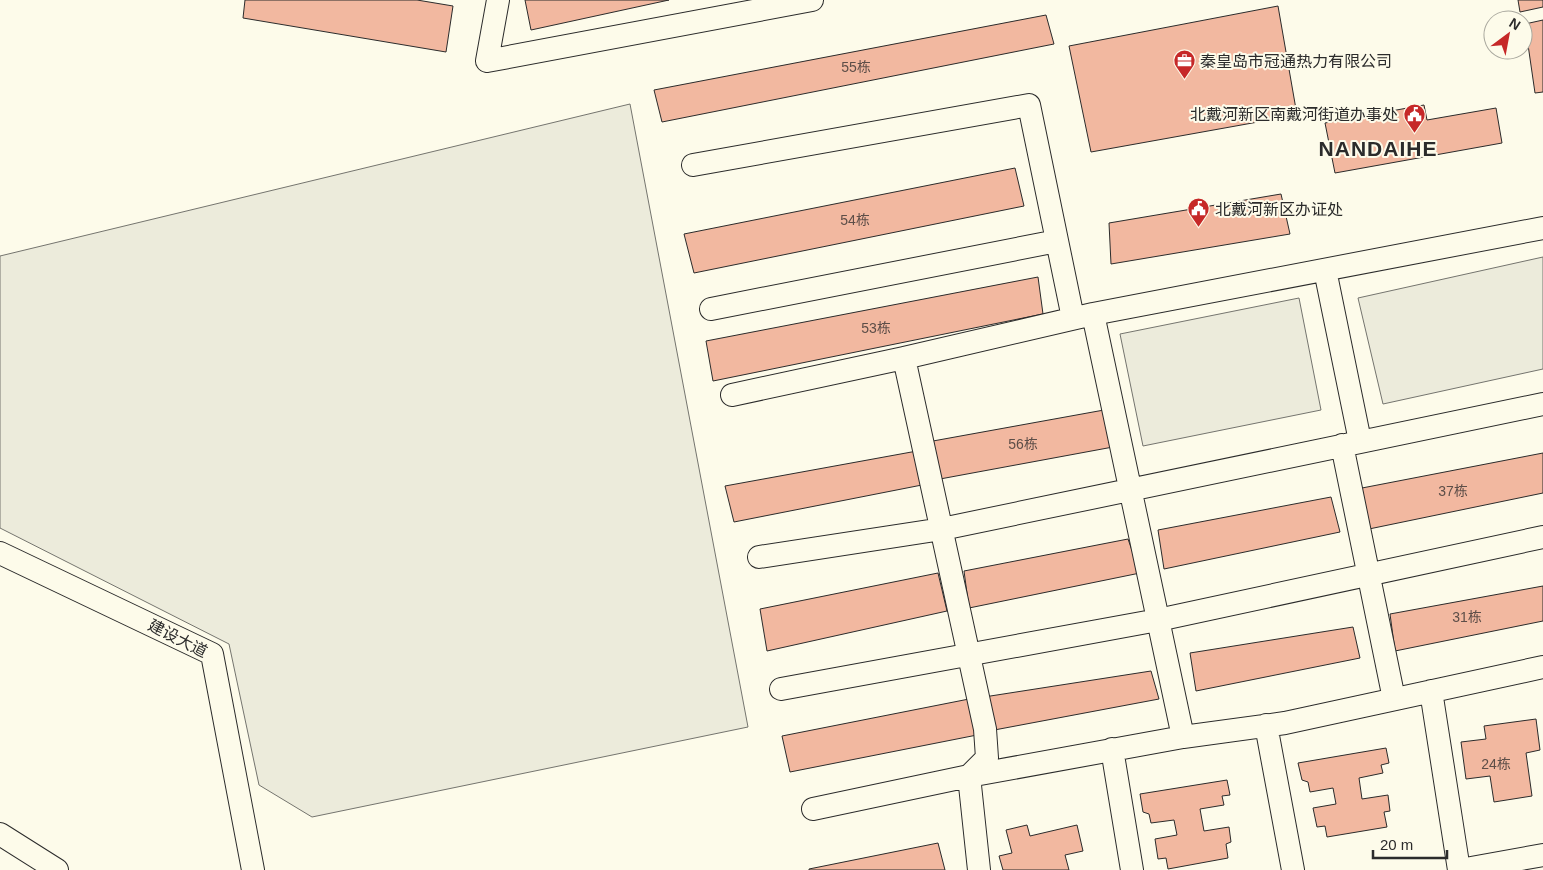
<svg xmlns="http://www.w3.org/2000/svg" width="1543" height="870" viewBox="0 0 1543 870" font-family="Arial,'Noto Sans SC',sans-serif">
<rect width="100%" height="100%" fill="#fdfbea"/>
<path fill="#ecebdb" stroke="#74746e" d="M630 104 748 727 312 817 259 785 229 644 0 528V256Z
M1543 257V369L1383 404 1358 298Z
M1299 298 1321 410 1143 446 1120 334Z"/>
<path fill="#f2b8a0" stroke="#2b2b2b" d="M245 0H417L453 6 446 52 243 18Z
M525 0H669L531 30Z
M1518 0H1543V7L1520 12Z
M1278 6 1297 115 1091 152 1069 46Z
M1046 15 1054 44 662 122 654 90Z
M1543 20V92L1535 93 1525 24Z
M1424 105 1427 120 1496 108 1502 143 1335 173 1325 123Z
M1015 168 1024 206 694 273 684 234Z
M1281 194 1290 234 1111 264 1109 223Z
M1038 277 1043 314 713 381 706 341Z
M1104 410 1113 447 940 479 933 441Z
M917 451 927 484 734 522 725 486Z
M1543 453V493L1369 529 1362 488Z
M1331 497 1340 532 1164 569 1158 530Z
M1128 539 1140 573 969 608 964 571Z
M938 573 947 611 767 651 760 609Z
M1543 586V621L1395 651 1390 614Z
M1353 627 1360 658 1196 691 1190 653Z
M1151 671 1159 699 989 731 984 697Z
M969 699 977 735 790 772 782 736Z
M1536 719 1540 750 1526 753 1532 796 1494 802 1490 776 1466 779 1461 742 1486 739 1484 726Z
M1386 748 1389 763 1381 765 1383 773 1359 778 1362 799 1388 795 1390 811 1384 812 1387 827 1327 837 1325 826 1317 827 1313 808 1336 804 1333 788 1310 792 1308 782 1302 780 1298 763Z
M1227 780 1230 795 1222 796 1224 805 1200 809 1204 831 1229 827 1231 842 1226 844 1228 858 1168 869 1166 858 1158 859 1155 839 1177 835 1174 820 1151 823 1149 814 1143 812 1140 794Z
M1027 825 1030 836 1077 825 1083 851 1065 855 1069 870H1003L999 856 1012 853 1006 830Z
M938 843 945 870H809V869Z"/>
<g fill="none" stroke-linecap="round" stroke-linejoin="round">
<defs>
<path id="street" d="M498 0 487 61 812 0
M693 165 1029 105 1073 318
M1543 228 1093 314 1183 737 1285 723 1543 667
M1325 270 1360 441
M711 309 1057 241
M732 395 904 358
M1342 445 1394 699
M0 553 212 654 253 870
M759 557 942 529 1543 404
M781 689 1158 620 1543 537
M1431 691 1459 870
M1266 725 1293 870
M1112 749 1132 870
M813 809 969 776 1183 737
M0 834 57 870
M979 870 969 776 987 758 985 729 904 358 1093 314
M1460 870 1543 855"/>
</defs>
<use href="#street" stroke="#2b2b2b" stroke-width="24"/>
<use href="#street" stroke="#fdfbea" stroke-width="22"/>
</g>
<defs>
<symbol id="office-pin" viewBox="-11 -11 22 30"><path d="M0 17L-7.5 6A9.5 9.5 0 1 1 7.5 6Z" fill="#c62828" stroke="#fdfbea"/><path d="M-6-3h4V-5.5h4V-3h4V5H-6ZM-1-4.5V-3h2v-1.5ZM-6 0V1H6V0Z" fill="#fff"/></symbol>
<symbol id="civic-pin" viewBox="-11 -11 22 30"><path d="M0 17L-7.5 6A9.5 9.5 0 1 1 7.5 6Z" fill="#c62828" stroke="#fdfbea"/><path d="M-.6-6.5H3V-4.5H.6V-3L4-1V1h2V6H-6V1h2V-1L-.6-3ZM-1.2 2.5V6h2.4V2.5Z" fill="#fff"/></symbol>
</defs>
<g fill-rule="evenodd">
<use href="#office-pin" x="1172" y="48" width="25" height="34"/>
<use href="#civic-pin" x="1402" y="102" width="25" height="34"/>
<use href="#civic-pin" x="1186" y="196" width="25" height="34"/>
</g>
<g text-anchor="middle" stroke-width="4" stroke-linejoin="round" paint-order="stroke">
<g font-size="14" fill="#5d4e48">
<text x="856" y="72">55栋</text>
<text x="855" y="225">54栋</text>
<text x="876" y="333">53栋</text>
<text x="1023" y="449">56栋</text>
<text x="1453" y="496">37栋</text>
<text x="1467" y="622">31栋</text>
<text x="1496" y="769">24栋</text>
</g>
<g font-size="16" fill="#2b2b2b" stroke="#fdfbea" text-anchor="start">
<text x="1200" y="67">秦皇岛市冠通热力有限公司</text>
<text x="1398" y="120" text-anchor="end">北戴河新区南戴河街道办事处</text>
<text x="1215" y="215">北戴河新区办证处</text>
</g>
<g font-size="16" fill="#2b2b2b" stroke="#fdfbea">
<text transform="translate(178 638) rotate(27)" y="6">建设大道</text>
</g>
<g font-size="21" font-weight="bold" letter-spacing="1" fill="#2b2b2b" stroke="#fdfbea">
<text x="1378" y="156">NANDAIHE</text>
</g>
</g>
<g transform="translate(1508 35) rotate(32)"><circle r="24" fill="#fdfbea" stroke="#a9a89e"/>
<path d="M0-4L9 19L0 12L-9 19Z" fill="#c62828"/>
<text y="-8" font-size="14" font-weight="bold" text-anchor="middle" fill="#2b2b2b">N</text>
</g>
<path d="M1373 850v8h74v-8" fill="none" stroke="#2b2b2b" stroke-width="2.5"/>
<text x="1380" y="850" font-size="15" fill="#2b2b2b" stroke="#fdfbea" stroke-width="4" paint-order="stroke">20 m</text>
</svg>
